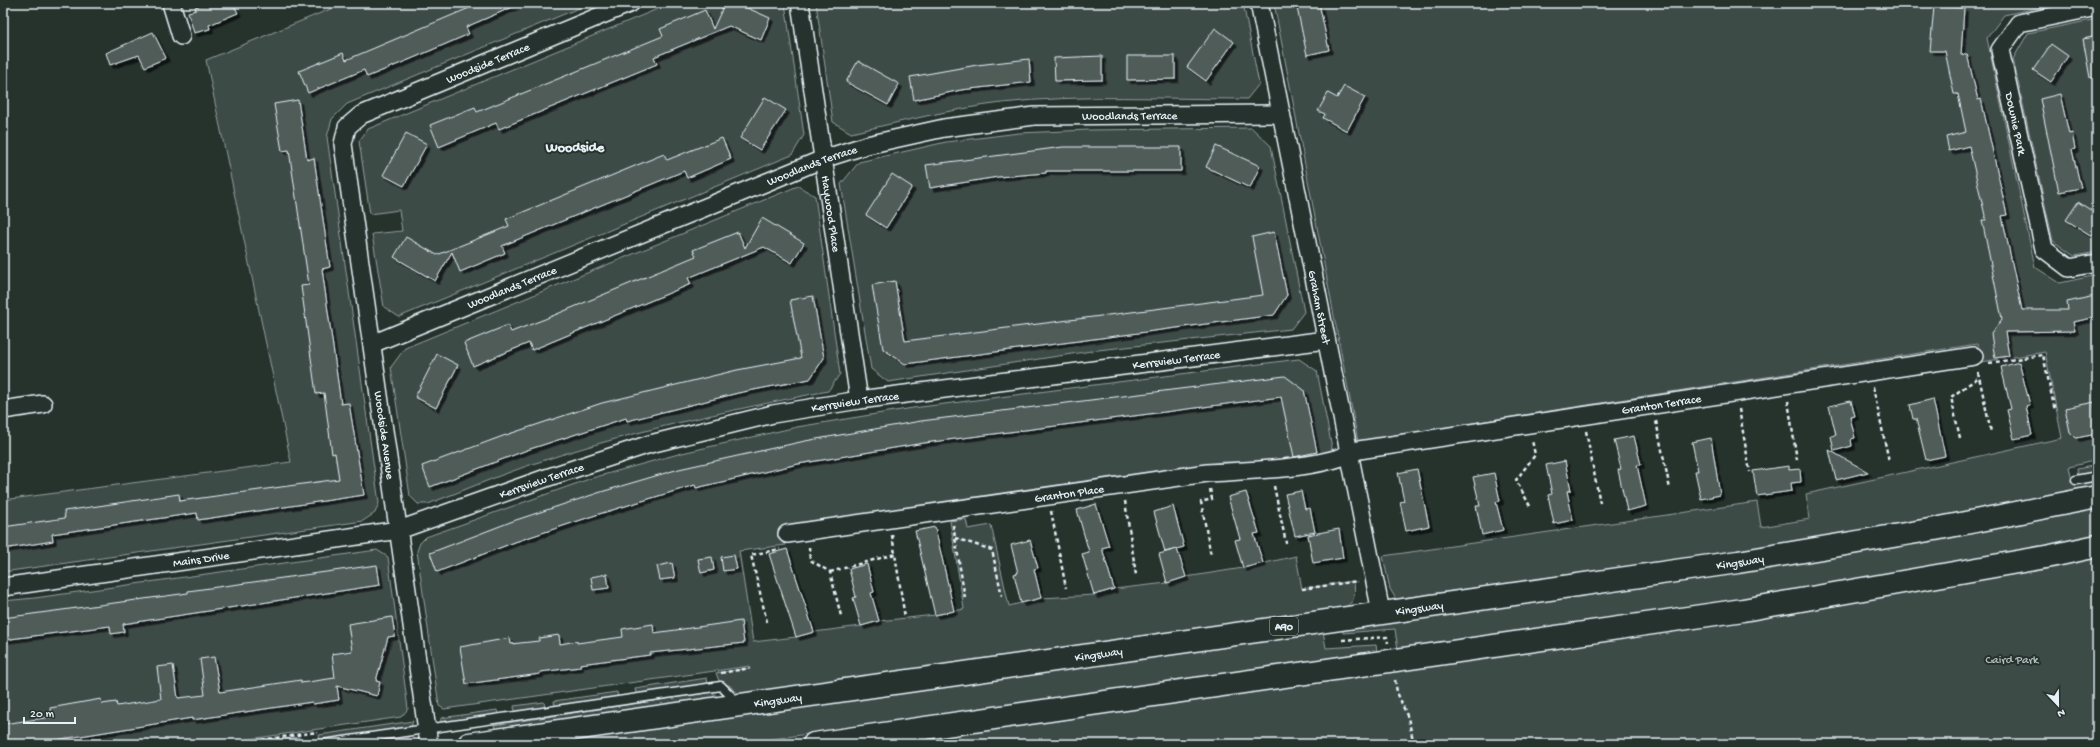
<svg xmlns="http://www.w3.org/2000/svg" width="2100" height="747" viewBox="0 0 2100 747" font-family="'Gochi Hand',sans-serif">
<defs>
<filter id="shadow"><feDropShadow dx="3.5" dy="3.5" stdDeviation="0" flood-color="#0009"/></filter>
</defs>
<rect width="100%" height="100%" fill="#26332d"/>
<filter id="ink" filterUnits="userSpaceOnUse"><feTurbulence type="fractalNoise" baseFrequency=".025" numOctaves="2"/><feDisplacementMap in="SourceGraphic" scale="8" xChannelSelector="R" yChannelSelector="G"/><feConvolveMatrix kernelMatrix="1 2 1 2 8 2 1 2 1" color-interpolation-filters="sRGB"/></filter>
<g filter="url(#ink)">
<path fill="#3e4b47" stroke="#939ea0" d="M345 3H591L347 104 332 119 327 137 379 503 375 513 363 521 3 572V500L291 462 206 60Z
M672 3H785L804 135 792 155 399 317 384 307 372 234 402 231 399 210 370 214 359 141 368 129Z
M816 3H1243L1259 84 1247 99C1165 99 1082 94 1002 103 951 109 900 122 851 133L833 122Z
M1274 3H2060L2004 15 1987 38 2035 267 2060 283 2097 275V460L2069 467 2072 481 2097 478V487L1931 518 1736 551 1396 599 1390 589 1383 556 1757 502 1761 527 1810 519 1806 494 2062 438 2045 352 1981 362 1977 344 1358 441Z
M2097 19V252L2074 256 2053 241 2013 59 2028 33Z
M1252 128 1271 146 1304 312 1291 329 1098 350 888 382 871 369 841 184 859 162 946 142 1019 133 1089 130Z
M798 186 815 196 840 374 828 391C725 411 623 433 524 467 492 478 460 492 428 504H418L410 496 391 367 405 348Z
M1299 359 1317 371 1333 453 1278 463 1222 462 783 526 786 545 739 551 753 642 796 637 814 632 861 626 879 621 935 615 964 609 950 521 966 519 968 529 991 525 1009 606 1041 598 1094 595 1114 589 1167 583 1186 577 1243 568 1296 556 1302 589 1354 581C1355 593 1356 600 1346 607L741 696 729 685 721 686 716 673 750 668V666L444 709 439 706 417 551 420 543 426 537 592 478 682 453 797 427 913 408Z
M2097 465V472L2078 477 2077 469Z
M2097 505V536C1866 584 1631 616 1398 650L1395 629 1343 633 1342 627Z
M377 550 388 557 408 709 401 717 216 744H3V601L35 598Z
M2097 556V744H874Z
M1323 631 1326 648 1376 645 1377 651 739 744H536Z
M707 678 708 684 636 694 635 689Z
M617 692 618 698 555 707 554 701Z
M712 692 719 698 495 730 494 725Z
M544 702 545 708 515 713 514 706Z
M497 710 498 715 441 723V718Z
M413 721 411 727 320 740 319 735Z
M409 736 402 744H355Z
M299 737V744H248Z"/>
<path fill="#505c59" stroke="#e8f1f8" filter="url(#shadow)" d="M208 3H233L238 13 209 25 210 29 194 33 188 12 196 10 195 7Z
M481 3H522L466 27 469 34 411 59 367 77 364 70 308 93 299 71 343 53 346 60Z
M725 3H736L770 18 761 40 729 26 654 57 657 64 499 129 496 123 439 147 430 125 475 107 477 112 663 36 660 29 705 10 713 29Z
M1296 3H1319L1329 50 1307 55Z
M1934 6 1964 8 1961 55 1967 54 1978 100 1981 99 2007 215 2002 216 2022 310H2068L2067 302 2095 296 2097 317 2073 322 2075 331 2005 332 2009 356 1995 358 1991 334 2002 319 1982 220H1986L1969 146 1949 151 1946 137 1966 132 1958 94H1954L1945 51H1930Z
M1215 28 1234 42 1206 81 1187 67Z
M153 32 166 58 145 67 139 55 110 65 106 53Z
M2097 36V78H2090L2083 39Z
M2051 44 2068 56 2051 82 2033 70Z
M1102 56V80L1055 81 1054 58Z
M1127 56H1175V79L1127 80Z
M1029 59 1031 82 961 90 914 100 910 77 977 65Z
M858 61 899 84 888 105 846 82Z
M1344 86 1365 97 1347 131 1323 118 1325 114 1318 111 1328 93 1337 98Z
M2060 94 2069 134 2072 133 2075 149 2072 150 2081 188 2059 192 2040 99Z
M765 97 786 110 760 150 740 138Z
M298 100 307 160 314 158 330 267 322 269 341 404 349 403 364 495 198 520 197 513 52 534 53 541 3 549V527L65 518 64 511 179 494 180 501 339 479 335 453 332 454 324 393 316 394 301 286 309 285 289 150 282 151 274 104Z
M406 133 427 144 404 186 383 175Z
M722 138 731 159 687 178 684 171 560 222 502 246 505 253 460 272 452 252 435 281 394 257 406 237 437 255 509 226 506 219 528 210 664 154 667 160Z
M1216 146 1260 166 1250 188 1206 167Z
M1063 147H1181V171H1046V173L998 177 930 188 926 165Z
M892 174 912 187 886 228 866 215Z
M2078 202 2097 214V227L2092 236 2066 220Z
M762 218 804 243 792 263 764 247 688 278 691 284 532 350 529 343 473 366 464 343 508 325 511 332 545 319 696 256 693 250 738 232 745 248Z
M1274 232 1287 295 1274 315 905 364 883 349 872 285 895 281 905 341 1085 318 1263 295 1252 237Z
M813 296 824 358 810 379 738 393 627 421 626 418 527 450 430 487 422 466 503 436 602 403 737 370 801 358 790 300Z
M437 354 458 365 436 408 415 397Z
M2019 362 2030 405 2026 406 2032 435 2014 439 2007 410 2011 409 2001 367Z
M1285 376 1304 390 1317 452 1294 457 1281 397 924 443 798 464 696 488 695 485 599 514 515 542 437 572 430 553 513 521 601 492 679 469 805 441 921 421Z
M1933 399 1945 456 1926 460 1916 419H1913L1910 405Z
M1851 401 1855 416 1850 417 1855 438 1851 439 1852 446 1834 451 1831 436 1836 435 1829 406Z
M2095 402 2097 434 2076 438 2070 432 2065 408Z
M1634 436 1641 465H1637L1646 506 1627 511 1618 470 1621 469 1614 440Z
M1711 438 1720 495 1701 499 1695 471H1698L1692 442Z
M1829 450 1868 472 1836 480Z
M1565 461 1571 490 1567 491 1573 520 1554 524 1548 495 1552 494 1546 465Z
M1789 466V470L1800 469 1801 482 1791 483 1792 491 1757 496 1753 471Z
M1417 469 1429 526 1406 531 1400 502 1404 501 1398 473Z
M1494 473 1500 501 1496 502 1503 530 1482 535 1476 506H1480L1473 477Z
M1301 491 1305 509 1310 508 1315 532 1295 536 1285 494Z
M1246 492 1259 533 1254 534 1263 563 1243 568 1235 540 1240 539 1228 497Z
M1096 504 1109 546 1102 548 1114 589 1094 595 1082 554 1089 552 1077 510Z
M1173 506 1184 547 1165 552 1154 512Z
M935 527 954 611 935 615 915 531Z
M1339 529 1343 558 1313 563 1308 535Z
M1030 540 1038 568 1034 569 1041 598 1021 603 1014 574 1018 573 1011 545Z
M787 549 814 632 796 637 769 554Z
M1177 549 1186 577 1167 583 1159 554Z
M734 555 737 569 723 571 721 557Z
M712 557 714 570 701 573 698 559Z
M672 563 675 578 660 580 657 566Z
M867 564 874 592 871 593 879 621 861 626 853 598 856 597 849 569Z
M377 565 380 585 123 624 124 632 111 634 110 626 3 640V618L188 593V591Z
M607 574 609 588 593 590 591 577Z
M392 617 395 636 388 637 376 681 380 682 377 696 337 686 339 700 313 704 312 702 218 716 192 720V718L31 744H3V724L52 717 50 708 101 699 102 704 116 702 117 706 161 699 157 667 173 665 178 698 205 695 200 659 214 657 220 692 301 680V683L335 678 332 654 352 651 348 624Z
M741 621 744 643 650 653V655L580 664V667L540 672V674L466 684 460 647 510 638 511 644 539 641V638L559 635 560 644 577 641V643L623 637 622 629 653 624 654 633Z"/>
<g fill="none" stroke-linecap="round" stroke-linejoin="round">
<defs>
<path id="service" d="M2076 480 2097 476
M323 744 721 686 737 702"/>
<g id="minor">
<path d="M171 3 181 36"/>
<path id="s1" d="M800 3 859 400"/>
<path id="s2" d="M1259 3 1381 612"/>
<path id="s3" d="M2097 7 2019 23 2000 50 2044 249 2069 268 2097 263"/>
<path id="s4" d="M372 344 823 159 867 145 944 128 1034 116 1281 114"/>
<path d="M3 410 43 404"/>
<path id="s5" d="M787 534 1207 473C1251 470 1320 470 1359 450L1974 356"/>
<path id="s6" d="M3 587 399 530 546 478 650 444 773 414 859 400 1326 340"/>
<path id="s7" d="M429 744 343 144 347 127 361 115 631 3"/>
</g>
<g id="trunk">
<path id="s8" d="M469 744 1738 562 1935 529 2097 497"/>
<path d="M814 744 1743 610 2051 556 2097 546"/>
</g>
</defs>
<use href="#service" stroke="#e8f1f8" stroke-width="11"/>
<use href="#minor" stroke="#e8f1f8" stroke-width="20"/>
<use href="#trunk" stroke="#e8f1f8" stroke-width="25"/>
<path stroke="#e8f1f8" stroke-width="2.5" stroke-dasharray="4 3" stroke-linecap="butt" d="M1989 363 2043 355 2055 411
M1978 372 1991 432
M1873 387 1889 461
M1788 401 1797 460
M1739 409 1750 472
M1656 421 1670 489
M1586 431 1600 503
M1960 438 1951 397 1979 377
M1274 486 1286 543
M1210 489 1212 499 1201 502 1211 556
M1125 501 1136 575
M1530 506 1516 480 1535 455 1532 440
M1051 511 1066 588
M953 525 965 598
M892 535 905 618
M955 538 992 550 1002 596
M809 547 810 560 830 572 841 616
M830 572 895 554
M1302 589 1358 581
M767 622 751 555 780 549
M1342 640 1387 637 1388 643
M721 673 750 668
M1395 680 1397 692 1408 718 1414 744
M234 744 318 732"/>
<use href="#service" stroke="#26332d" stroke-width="8"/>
<use href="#minor" stroke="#26332d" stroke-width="17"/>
<use href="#trunk" stroke="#26332d" stroke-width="22"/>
</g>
</g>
<g text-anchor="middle" stroke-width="4" stroke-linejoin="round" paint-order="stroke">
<rect fill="#26332d" stroke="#aeb8bb" stroke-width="1" x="1270" y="617" width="28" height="18" rx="3"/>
<g font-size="11" font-weight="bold" fill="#e8f1f8">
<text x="1284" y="630">A90</text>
</g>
<g font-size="12" fill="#e8f1f8" stroke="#26332d">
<text dy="4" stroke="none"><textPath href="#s7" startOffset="779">Woodside Terrace</textPath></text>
<text dy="4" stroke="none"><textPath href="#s4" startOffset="799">Woodlands Terrace</textPath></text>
<text dy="4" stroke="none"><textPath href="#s3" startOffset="188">Downie Park</textPath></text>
<text dy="4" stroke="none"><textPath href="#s4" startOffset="475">Woodlands Terrace</textPath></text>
<text dy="4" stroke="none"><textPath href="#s1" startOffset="213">Haywood Place</textPath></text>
<text dy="4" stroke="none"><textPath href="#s4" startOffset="151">Woodlands Terrace</textPath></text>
<text dy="4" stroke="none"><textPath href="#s2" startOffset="310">Graham Street</textPath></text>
<text dy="4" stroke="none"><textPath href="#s6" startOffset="1199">Kerrsview Terrace</textPath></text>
<text dy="4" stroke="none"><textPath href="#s6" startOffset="875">Kerrsview Terrace</textPath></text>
<text dy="4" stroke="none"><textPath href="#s5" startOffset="885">Granton Terrace</textPath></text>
<text transform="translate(385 435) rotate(82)" y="4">Woodside Avenue</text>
<text dy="4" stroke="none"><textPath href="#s6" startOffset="551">Kerrsview Terrace</textPath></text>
<text dy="4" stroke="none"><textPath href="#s5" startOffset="285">Granton Place</textPath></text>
<text dy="4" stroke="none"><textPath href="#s6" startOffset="200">Mains Drive</textPath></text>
<text dy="4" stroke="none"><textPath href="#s8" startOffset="1284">Kingsway</textPath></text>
<text dy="4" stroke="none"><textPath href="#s8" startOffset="960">Kingsway</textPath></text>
<text dy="4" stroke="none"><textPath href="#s8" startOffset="636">Kingsway</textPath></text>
<text dy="4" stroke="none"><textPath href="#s8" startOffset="312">Kingsway</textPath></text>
</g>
<g font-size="12" fill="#b5bfc3" stroke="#26332d">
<text x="2012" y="663">Caird Park</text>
</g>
<g font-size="14" font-weight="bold" fill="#e8f1f8" stroke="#26332d">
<text x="575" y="151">Woodside</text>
</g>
</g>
<rect width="2100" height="747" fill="none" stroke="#26332d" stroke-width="16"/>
<rect x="8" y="8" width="2084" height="731" fill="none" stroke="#e8f1f8" stroke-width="1.5" filter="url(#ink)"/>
<g transform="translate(2058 705) rotate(158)" stroke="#26332d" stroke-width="3" paint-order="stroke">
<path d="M0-3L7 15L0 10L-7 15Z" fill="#e8f1f8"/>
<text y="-6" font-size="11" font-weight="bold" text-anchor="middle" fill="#e8f1f8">N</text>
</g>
<path d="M24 717v6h51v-6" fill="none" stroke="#e8f1f8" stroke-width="2"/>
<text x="30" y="717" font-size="12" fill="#e8f1f8" stroke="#26332d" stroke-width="3" paint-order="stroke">20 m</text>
</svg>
